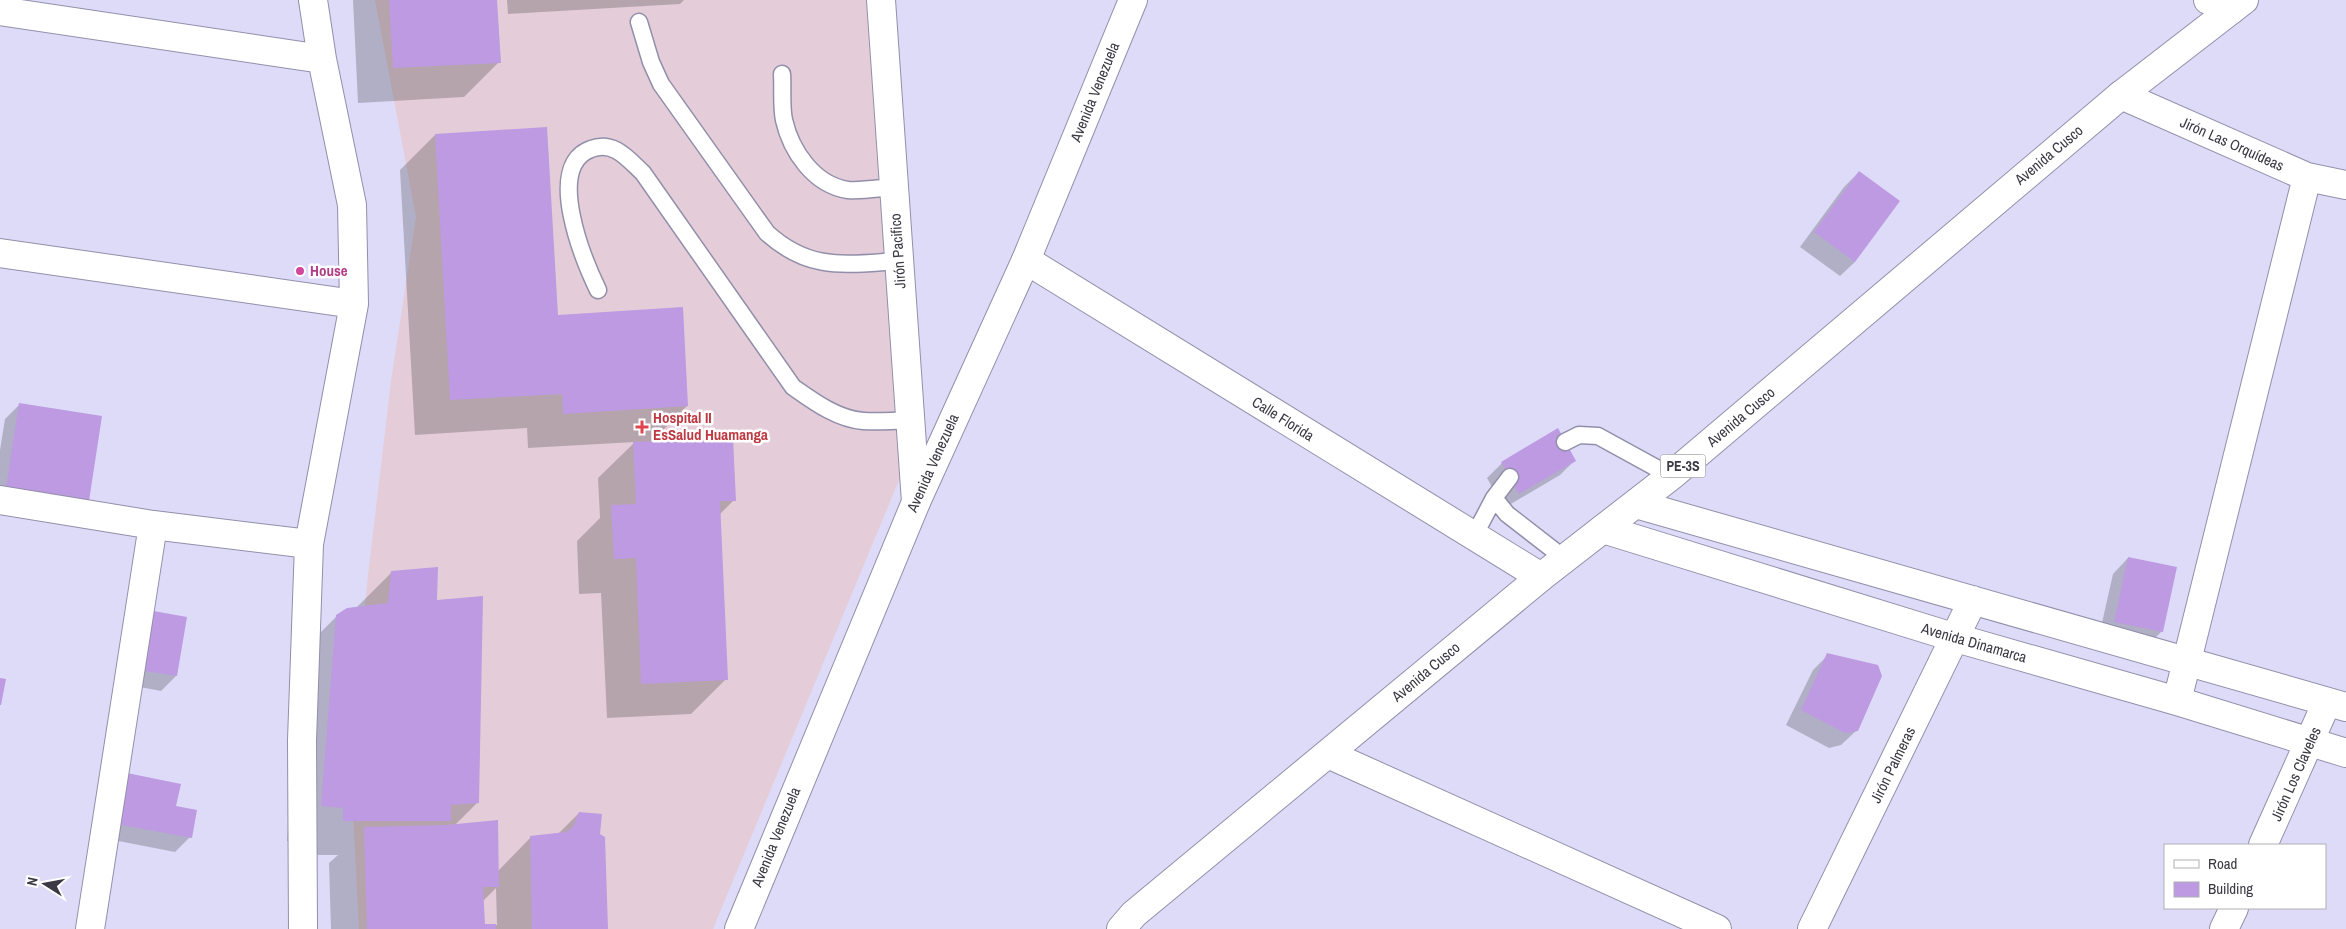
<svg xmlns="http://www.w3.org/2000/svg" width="2346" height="929" viewBox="0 0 2346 929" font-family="'Archivo Narrow',sans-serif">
<rect width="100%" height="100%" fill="#dedbf8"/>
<path fill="#e4cdd9" d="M375 0H870L902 473 713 929H359L350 754 368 575 391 381 416 217Z"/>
<path fill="#0003" fill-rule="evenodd" d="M353 0H496L499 62 464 97 358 103Z
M507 0H684L680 4 508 14Z
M435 135 556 316 687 406 651 442 734 500 719 515 726 679 691 714 607 718 601 593 579 594 577 541 600 518 598 478 635 442 528 448 527 428 415 435 400 170Z
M1859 172 1855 262 1840 276 1800 247 1844 187Z
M20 404 101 417 0 504V450L5 419Z
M1575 460 1560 475 1504 508 1487 478 1502 463Z
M2128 558 2162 631 2147 646 2099 636 2113 574Z
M392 572 435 601 478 802 455 825 498 871 531 837 558 834 579 813 598 835 607 929H331L329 863 338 855H309V843L287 841 302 651 337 616 357 607ZM496 888 497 925 483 926V901Z
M133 627 176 676 161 691 124 684Z
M1828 655 1857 730 1841 745 1829 748 1786 725 1813 670Z
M112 790 175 807 190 837 175 852 103 838Z"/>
<path fill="#bd9ae1" d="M389 0H497L501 63 393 68Z
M547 127 558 315 683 307 688 406 563 414 562 394 450 400 435 134Z
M1859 171 1900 201 1855 262 1814 232Z
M19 403 102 416 89 501 6 488Z
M1558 428 1576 461 1519 494 1501 462Z
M733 438 736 501H720L728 680 641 684 636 558 614 559 611 505 636 504 633 442Z
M2128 557 2177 567 2163 632 2114 622Z
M438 567 437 600 483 596 479 803 451 805V821H343V808L321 806 336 615 347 608 388 603 391 571Z
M148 610 187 617 177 676 139 670Z
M1827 653 1878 665 1882 676 1858 731 1845 733 1801 710Z
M0 678 6 679 1 705H0Z
M127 773 181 784 176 806 197 810 192 838 117 824Z
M579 812 602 814 600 834 605 837 608 929H532L530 836 566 832 573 827Z
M498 820 499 887H483L485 924H496V929H367L364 827 446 825Z"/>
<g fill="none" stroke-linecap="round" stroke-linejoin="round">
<defs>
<path id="service" d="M639 22 651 62 661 84 767 233C810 272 846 264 899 261
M782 74C783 89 781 106 784 120 791 151 814 185 848 190 863 191 880 188 894 187
M598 290C584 261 544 166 591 149 614 140 628 159 643 173L793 387C813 401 837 419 863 421 879 422 895 421 910 420
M1565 442 1579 435 1598 436 1671 476
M1494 498 1507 514 1565 559
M1474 536 1494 498 1510 477"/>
<path id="minor" d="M881 0 916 502
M2208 0 2231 10
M0 11 322 59
M2121 95 2307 177 2346 185
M0 253 354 304
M1026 260 1541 577
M0 500 153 525 309 544
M1636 504 2346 707
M1603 529 1956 638 2177 701 2346 753
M2177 701 2307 177
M1328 754 1717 929
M2263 845 2327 702
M90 929 153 525
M303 929 302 740 309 544 354 304 352 205 322 59 313 0
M1812 929 1973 600
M2224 929 2234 908"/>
<path id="tertiary" d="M739 929 916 502 1026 260 1133 0"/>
<path id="trunk" d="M1121 929 1134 914 1541 577 1671 476 2121 95 2244 0"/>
</defs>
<use href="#service" stroke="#928faa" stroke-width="19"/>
<use href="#minor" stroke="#928faa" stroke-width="30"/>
<use href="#tertiary" stroke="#928faa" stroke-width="30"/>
<use href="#trunk" stroke="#928faa" stroke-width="30"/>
<use href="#service" stroke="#fff" stroke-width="16"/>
<use href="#minor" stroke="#fff" stroke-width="28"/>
<use href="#tertiary" stroke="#fff" stroke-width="28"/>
<use href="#trunk" stroke="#fff" stroke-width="28"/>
</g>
<circle fill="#d1479c" stroke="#fff" stroke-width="2" cx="300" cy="271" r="5"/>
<path fill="#e0444e" stroke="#fff" stroke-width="2" d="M639.5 419.5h5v5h5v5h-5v5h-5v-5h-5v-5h5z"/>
<g text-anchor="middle" stroke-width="5" stroke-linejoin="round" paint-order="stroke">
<rect fill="#fff" stroke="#75747c" stroke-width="1" x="1660.5" y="454.5" width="45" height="23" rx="4"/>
<g font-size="14" font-weight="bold" fill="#3a3944">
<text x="1683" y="471">PE-3S</text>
</g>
<g font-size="15" fill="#3a3944" stroke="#fff">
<text transform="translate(1095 92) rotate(-68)" y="5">Avenida Venezuela</text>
<text transform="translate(2232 144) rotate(24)" y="5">Jirón Las Orquídeas</text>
<text transform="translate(2049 155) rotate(-40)" y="5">Avenida Cusco</text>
<text transform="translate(898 251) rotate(-94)" y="5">Jirón Pacifico</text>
<text transform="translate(1741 417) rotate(-40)" y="5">Avenida Cusco</text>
<text transform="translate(1283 419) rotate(32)" y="5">Calle Florida</text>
<text transform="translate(933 463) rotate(-66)" y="5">Avenida Venezuela</text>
<text transform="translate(1974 643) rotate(16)" y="5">Avenida Dinamarca</text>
<text transform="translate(1426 672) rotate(-40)" y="5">Avenida Cusco</text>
<text transform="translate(1893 765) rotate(-64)" y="5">Jirón Palmeras</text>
<text transform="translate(2296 774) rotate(-66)" y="5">Jirón Los Claveles</text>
<text transform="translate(776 837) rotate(-68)" y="5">Avenida Venezuela</text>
</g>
<g font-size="15" font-weight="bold" fill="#b23c85" stroke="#fff" text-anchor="start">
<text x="310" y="276">House</text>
</g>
<g font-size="15" font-weight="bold" fill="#be3a42" stroke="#fff" text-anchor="start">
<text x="653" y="423">Hospital II<tspan x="653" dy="17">EsSalud Huamanga</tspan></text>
</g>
</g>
<rect x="2164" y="844" width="162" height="65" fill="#ffffff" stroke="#b0b0b4"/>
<rect x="2174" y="860" width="25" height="8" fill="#ffffff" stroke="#b0b0b4"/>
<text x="2208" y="869" font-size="15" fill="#3a3944">Road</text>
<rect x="2174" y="882" width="25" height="15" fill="#bd9ae1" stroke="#b0b0b4"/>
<text x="2208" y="894" font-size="15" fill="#3a3944">Building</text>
<g transform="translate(45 884) rotate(281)" stroke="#ffffff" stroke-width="4" paint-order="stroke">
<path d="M0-4L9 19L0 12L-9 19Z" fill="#3a3944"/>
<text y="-8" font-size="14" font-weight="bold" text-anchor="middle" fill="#3a3944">N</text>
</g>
</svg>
